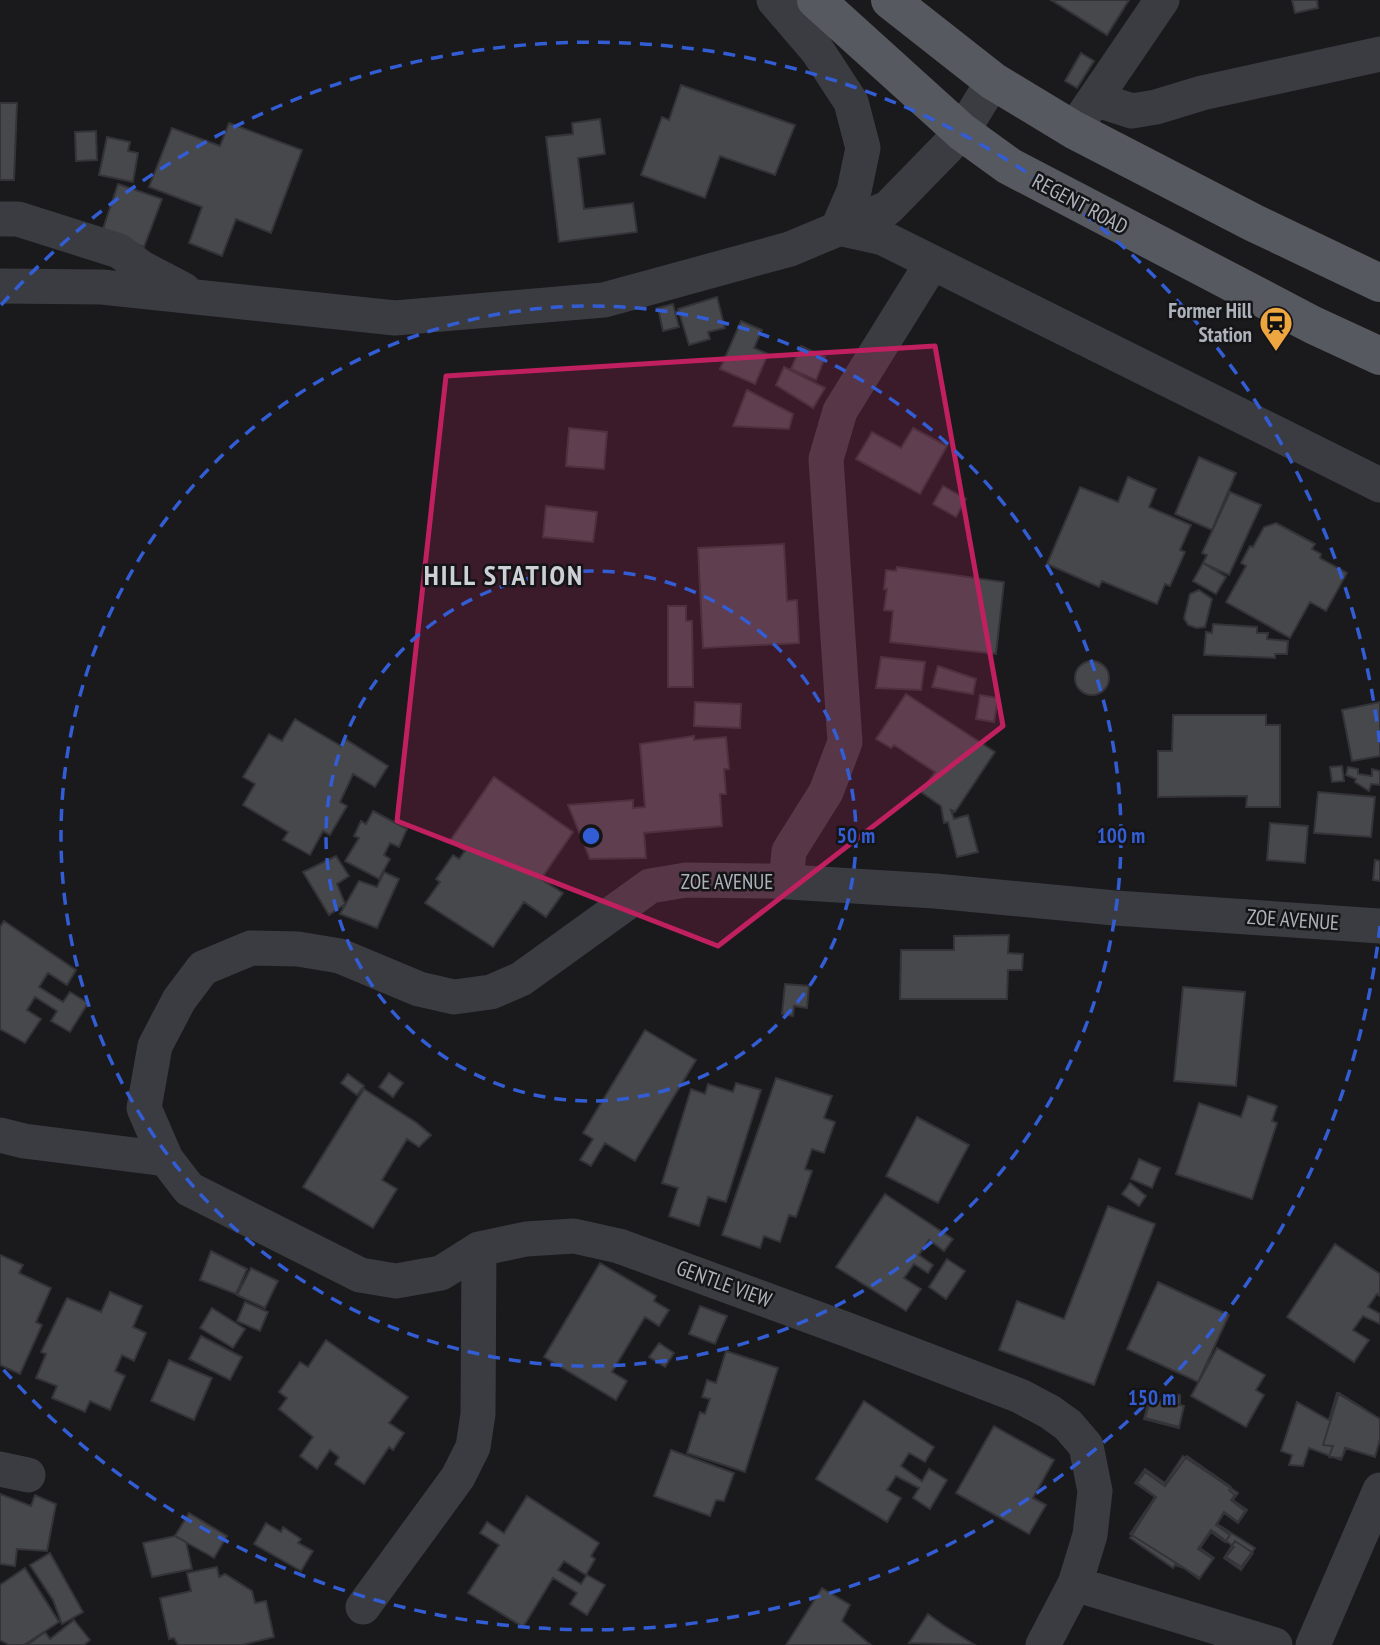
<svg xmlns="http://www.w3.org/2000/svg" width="1380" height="1645" viewBox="0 0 1380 1645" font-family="'PT Sans Narrow',sans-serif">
<rect width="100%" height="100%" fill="#1a1a1c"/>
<path fill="#47484c" stroke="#343438" stroke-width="2" d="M1051 0H1129L1107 35Z
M1292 0H1317L1318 8 1295 13Z
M1081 53 1094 61 1077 88 1065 81Z
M681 85 795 125 775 175 720 156 705 198 641 175 662 117 669 120Z
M0 103H17L14 180H0Z
M600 119 605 154 578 158 584 209 633 203 637 232 559 242 546 137 573 134 572 123Z
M229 123 302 150 271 233 236 219 222 256 189 243 202 207 149 187 172 128 220 146Z
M96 131 97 160 76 161 75 132Z
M107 137 130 142 128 151 138 153 133 182 99 175Z
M118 184 162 199 144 247 102 232Z
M717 297 725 328 708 332 710 339 689 345 678 309Z
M673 304 679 327 663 331 658 308Z
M741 321 762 330 754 348 768 354 755 384 720 369Z
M801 346 825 357 816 380 791 369Z
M784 367 825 388 813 408 776 385Z
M747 390 793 414 789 429 733 426Z
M569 428 607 432 604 469 566 466Z
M913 428 947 446 920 494 856 459 872 432 901 448Z
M1199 457 1236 473 1212 530 1175 514Z
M1128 477 1156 489 1149 507 1191 525 1180 550 1185 552 1170 586 1165 584 1157 604 1102 581 1099 587 1047 564 1080 487 1118 502Z
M943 486 966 499 956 517 933 504Z
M1230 492 1261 505 1229 575 1203 563 1207 555 1202 553Z
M546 506 597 512 593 542 543 537Z
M1276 523 1315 544 1312 549 1321 554 1320 558 1347 573 1326 611 1310 602 1290 638 1226 602 1246 566 1241 563 1250 546 1253 547 1264 527Z
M784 544 787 601 797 600 799 643 703 648 698 548Z
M1203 563 1226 577 1216 594 1193 581Z
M897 567 1004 582 996 654 890 642 893 611 884 610 887 589H884L886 570 896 571Z
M1199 590 1212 599 1205 627 1197 628 1188 625 1184 618 1190 594Z
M668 606H686V621H692L693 687H668Z
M1213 624 1257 627V633H1268L1267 639 1288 641 1287 654H1275V658L1204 655 1206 632 1212 633Z
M881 657 925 662 921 690 876 688Z
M1075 678a17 17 0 1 1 34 0a17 17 0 1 1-34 0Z
M938 666 976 679 973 694 932 687Z
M906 694 995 752 955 812 951 810 954 819 968 815 978 852 957 857 948 822 944 823 941 806 921 792 935 772 894 745 891 748 876 739Z
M980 695 998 698 994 722 976 719Z
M695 702 741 704 740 728 694 726Z
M1380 702V756L1352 761 1342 710Z
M1173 715H1266V725H1280V807H1246L1247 796 1158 797V751H1172Z
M295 719 341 746 345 739 388 766 375 787 353 774 340 802 347 806 330 835 323 831 310 855 283 840 288 832 243 805 255 784 243 777 269 734 282 741Z
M694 736V740L726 737 729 769H724L726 794H720L722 826 644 833 646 858 590 859 568 805 633 800V808L645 807 640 744Z
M1342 766 1344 781 1332 782 1330 767Z
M1348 767 1358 769V774L1372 776V769L1380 771V785L1371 784 1369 791 1355 782 1356 779 1346 775Z
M494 777 573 832 541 879 563 893 546 917 524 902 493 947 425 903 440 882 436 879 453 855 459 859 465 851 450 841Z
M1318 792 1375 797 1371 837 1314 833Z
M373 811 407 829 399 847 390 843 384 855 390 859 379 879 345 861 359 838 354 836 361 821 366 824Z
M1270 823 1308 826 1305 863 1267 860Z
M336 856 349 876 337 884 345 904 329 915 303 872Z
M1375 860 1380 861V881L1373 880Z
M384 872 399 879 377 928 340 914 359 881 377 887Z
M4 921 76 970 67 985 48 973 39 987 63 1002 70 992 88 1003 70 1032 51 1021 57 1011 35 997 27 1010 41 1019 25 1043 0 1029V927Z
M1009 935 1008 953 1023 954 1022 970H1008L1007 999H900L901 950H954V936Z
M785 984 809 986 807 1008 794 1006 793 1016 782 1014Z
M1183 987 1245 992 1236 1086 1174 1081Z
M645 1030 696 1060 635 1161 605 1143 591 1166 580 1160 593 1139 583 1133Z
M389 1073 403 1083 393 1097 379 1087Z
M348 1074 364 1086 357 1095 341 1083Z
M776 1078 832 1096 824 1118 835 1122 824 1153 812 1149 805 1169 812 1171 796 1217 789 1215 780 1242 764 1236 760 1248 722 1235Z
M736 1083 761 1090 726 1202 708 1197 699 1226 669 1216 678 1188 662 1183 691 1089 705 1094 708 1084 733 1092Z
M364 1089 417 1123 431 1135 419 1147 407 1139 382 1180 397 1189 373 1228 303 1187Z
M1248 1096 1277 1106 1272 1121 1277 1123 1252 1199 1176 1174 1199 1103 1241 1117Z
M917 1117 969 1145 938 1203 886 1176Z
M1139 1159 1160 1168 1152 1188 1131 1179Z
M1130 1183 1146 1196 1139 1206 1122 1194Z
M885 1194 953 1239 944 1251 929 1240 919 1255 933 1265 928 1273 914 1264 904 1278 921 1289 906 1311 836 1267Z
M1108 1206 1155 1224 1094 1385 999 1350 1017 1301 1064 1319Z
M1335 1244 1380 1274V1296L1377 1294 1368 1307 1380 1314V1324L1363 1316 1353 1330 1369 1340 1354 1362 1287 1317Z
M211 1251 247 1269 236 1294 200 1280Z
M0 1255 23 1265 19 1273 51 1288 36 1322 42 1325 20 1374 0 1365Z
M947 1259 965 1271 946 1299 929 1287Z
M600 1263 656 1296 654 1301 669 1310 659 1326 645 1317 612 1372 627 1381 616 1400 544 1357Z
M251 1268 278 1281 265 1308 237 1295Z
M1158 1282 1229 1315 1198 1382 1127 1349Z
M110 1292 142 1306 133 1327 146 1333 134 1361 122 1355 115 1371 125 1376 110 1410 90 1401 85 1412 52 1398 57 1386 36 1378 46 1354 41 1352 67 1298 101 1312Z
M245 1302 268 1312 260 1331 237 1321Z
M700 1306 727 1316 715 1344 689 1334Z
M212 1308 245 1329 233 1348 200 1328Z
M201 1336 242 1357 230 1380 189 1359Z
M326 1340 408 1397 389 1423 404 1433 393 1450 389 1447 364 1484 335 1464 339 1457 330 1450 317 1469 300 1456 313 1437 279 1409 287 1398 279 1392 300 1362 308 1367Z
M659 1343 674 1353 665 1367 649 1357Z
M1217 1348 1265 1375 1256 1390 1264 1395 1246 1427 1191 1396Z
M726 1351 778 1368 745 1472 687 1453 700 1412 705 1414 710 1399 702 1397 707 1380 716 1383Z
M169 1360 212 1378 194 1420 151 1401Z
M1337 1393 1380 1419V1439L1375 1457 1346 1448 1341 1460 1309 1448 1303 1466 1289 1465 1292 1455 1281 1451 1297 1402 1329 1420Z
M1339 1393 1380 1419V1439L1375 1457 1345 1448 1342 1458 1329 1457 1333 1446 1323 1445Z
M1173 1394 1180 1395V1405L1184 1406 1179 1427 1145 1418 1151 1397 1169 1403Z
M1150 1397 1184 1406 1179 1428 1144 1419Z
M864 1401 934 1447 925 1462 909 1453 901 1466 922 1481 929 1469 947 1480 930 1509 913 1498 919 1488 896 1476 887 1490 901 1498 887 1522 816 1479Z
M994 1426 1054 1460 1033 1498 1046 1505 1029 1534 956 1493Z
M671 1450 734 1473 724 1501 716 1500 710 1516 654 1496Z
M1183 1456 1238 1493 1233 1500 1247 1510 1238 1523 1224 1513 1217 1524 1255 1548 1241 1567 1226 1557 1234 1547 1211 1530 1198 1549 1213 1559 1200 1578 1130 1534 1155 1497 1135 1483 1145 1469 1165 1483Z
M1187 1456 1231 1487 1229 1490 1235 1495 1231 1500 1245 1511 1238 1522 1224 1512 1216 1525 1230 1535 1225 1542 1211 1532 1200 1548 1214 1558 1199 1579 1184 1568 1175 1565 1173 1568 1130 1538 1156 1497 1137 1483 1145 1472 1165 1486Z
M0 1494 31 1506 35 1495 56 1504 47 1551 17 1549 15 1566 0 1564Z
M527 1496 599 1543 591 1556 595 1559 586 1575 564 1561 558 1570 581 1584 587 1575 605 1585 587 1615 570 1604 577 1593 553 1578 523 1627 468 1593 499 1545 480 1533 487 1522 504 1533Z
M189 1513 227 1536 214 1558 175 1536Z
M266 1523 281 1532 283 1527 301 1539 298 1543 313 1551 301 1571 254 1544Z
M175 1536 186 1542 192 1569 152 1577 143 1543Z
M1235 1541 1253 1553 1241 1570 1224 1558Z
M50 1553 83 1612 62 1624 53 1600 30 1565Z
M217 1567 219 1577 225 1574 252 1591 255 1603 266 1601 274 1637 242 1645H178L174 1638 169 1639 160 1598 191 1591 187 1573Z
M25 1568 59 1622 24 1645H9L0 1640V1585Z
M822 1588 850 1605 842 1621 871 1645H786Z
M928 1614 943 1625 975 1645 909 1643Z
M74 1620 90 1640 84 1645H27L45 1632 50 1639Z"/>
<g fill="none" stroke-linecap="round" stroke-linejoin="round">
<path stroke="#3b3c41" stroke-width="35" d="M774 0 817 50 851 102 863 148 854 191 838 228
M1095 99 1132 111 1156 107 1202 93 1380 54
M1083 116 1162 0
M0 219H18L119 251 142 268 184 290
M838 228 883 238 1380 485
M0 286 102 287 395 318 604 300 790 249 888 208 962 132 993 81
M786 882 789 851 826 792 845 742 826 459 840 411 932 263
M0 1135 24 1141 166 1159
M0 1469 28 1475
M1075 1584 1275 1645
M363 1607 458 1477 473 1447 478 1414 479 1249
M1043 1645 1075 1584 1090 1535 1095 1491 1086 1446 1068 1425 1050 1412 1020 1396 848 1330 619 1246 574 1236 526 1239 479 1249 441 1273 396 1281 360 1275 189 1189 166 1159 144 1108 155 1046 179 1000 203 968 251 948 298 949 340 956 419 989 454 997 491 992 521 979 650 886 686 880 772 881 935 891 1115 908 1380 926
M1313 1645 1380 1490"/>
<path stroke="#575960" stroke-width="38" d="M816 0 962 132 1009 166 1313 325 1380 356
M890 0 993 81 1074 130 1254 223 1380 283"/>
</g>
<path fill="#c12060" fill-opacity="0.2" stroke="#c12060" stroke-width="5" stroke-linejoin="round" d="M935 346 1003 726 718 946 397 821 446 376Z"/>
<g fill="none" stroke="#335dd4" stroke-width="3.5" stroke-dasharray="12 9">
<circle cx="591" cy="836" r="265"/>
<circle cx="591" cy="836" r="530"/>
<path d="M1380 926A794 794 0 0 1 1 1367M1 305A794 794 0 0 1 1380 746"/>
</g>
<defs>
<symbol id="station-pin" viewBox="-11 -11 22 30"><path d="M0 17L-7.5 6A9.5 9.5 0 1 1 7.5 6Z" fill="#eea740" stroke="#151517"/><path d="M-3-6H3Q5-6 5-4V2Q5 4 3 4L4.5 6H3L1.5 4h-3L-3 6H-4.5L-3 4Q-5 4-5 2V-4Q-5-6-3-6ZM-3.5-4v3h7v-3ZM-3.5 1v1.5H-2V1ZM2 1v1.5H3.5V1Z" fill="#111"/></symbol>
</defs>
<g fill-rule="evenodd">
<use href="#station-pin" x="1257" y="304" width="38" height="52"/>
</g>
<g text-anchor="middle" stroke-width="5" stroke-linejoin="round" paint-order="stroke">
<g font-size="21" fill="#adb2bb" stroke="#151517">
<text transform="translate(1080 204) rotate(28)" y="7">REGENT ROAD</text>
<text x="727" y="889">ZOE AVENUE</text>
<text transform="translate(1293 920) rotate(4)" y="7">ZOE AVENUE</text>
<text transform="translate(724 1284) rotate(20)" y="7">GENTLE VIEW</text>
</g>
<g font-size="21" font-weight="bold" fill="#adb2bb" stroke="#151517" text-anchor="end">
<text x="1252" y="318">Former Hill<tspan x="1252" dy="24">Station</tspan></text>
</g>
<g font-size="28" font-weight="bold" letter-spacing="2" fill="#cdd1d7" stroke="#151517">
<text x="504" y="585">HILL STATION</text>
</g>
</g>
<circle cx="591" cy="836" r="10" fill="#335dd4" stroke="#151517" stroke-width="3.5"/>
<g font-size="21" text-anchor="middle" font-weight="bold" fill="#335dd4" stroke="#151517" stroke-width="5" stroke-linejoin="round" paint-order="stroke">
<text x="856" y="843">50 m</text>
<text x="1121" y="843">100 m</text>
<text x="1152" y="1405">150 m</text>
</g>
</svg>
